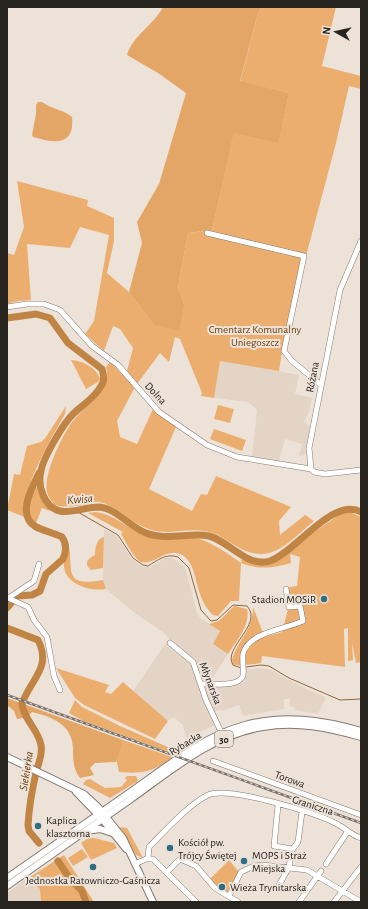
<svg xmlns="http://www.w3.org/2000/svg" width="368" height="909" viewBox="0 0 368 909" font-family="'Alegreya Sans',sans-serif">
<rect width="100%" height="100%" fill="#ede2d8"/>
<path fill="#e4d4c5" d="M220 360 299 375 295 394 312 398 309 412 304 421 310 426 305 455 299 456 302 444 285 439 279 460 252 457 257 410 248 402 214 398Z
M104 529 117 536 132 559 143 567H150L165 558H173L185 567 197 613 200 618 220 631 213 644 228 654 212 679 203 680 199 669 193 659 173 644 164 633 136 614 106 589 103 580Z
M167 641 170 647 190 662 203 698 215 725 186 738 183 725 174 717 168 721 133 691Z
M259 668 269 669 308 690 326 697 318 714 295 710V708L290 706V699H284V709L243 716 239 705 222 711 221 709 214 712 205 693V687L245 682 244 670Z
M27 879 40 889 41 902H7V893Z"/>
<path fill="#ebae6f" d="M262 7H336L322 66 361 76V89L349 86 336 143 284 339 279 371 220 361 214 398 201 396 202 393 180 339 175 337 169 362 160 353 137 384 127 371 133 348 120 329 113 326 104 351 85 334 94 321 109 235 80 227 70 248 27 244 31 300 18 301 7 304V253L14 255 24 227 17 181 88 200 87 206 114 218V241L107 273 129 292 153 324 184 304 178 288 188 233 212 230 234 132 279 142 289 93 240 82 258 13Z
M71 360C83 361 96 367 100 379L98 382 86 389Z
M110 362 135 387 117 421 120 437 137 444 153 409 176 427 149 489 192 511 201 494 207 495 216 476 291 507 279 521 280 535 305 515 314 521C288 542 271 567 236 546 226 540 216 532 204 531 186 528 166 536 149 529 130 523 119 506 99 502 93 501 93 503 88 504 78 506 65 508 55 505 52 501 48 497 47 492 43 475 62 435 73 421 86 404 112 391 106 367Z
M218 405 234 409 230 423 214 419Z
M66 406 65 414C51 439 20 490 25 517L7 510 14 474 20 475 27 446 41 442 46 437Z
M214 429 246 440 242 451 210 439Z
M34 486 38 488 42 501 50 508V511L42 508 36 523 51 529C26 527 23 506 34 486Z
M95 512C117 514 131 533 153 538 165 541 177 536 189 537 209 539 225 552 241 563L242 559 263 564 274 562 304 539 343 512H350L361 517V662L356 663 352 643 353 660 348 661V628L344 629 345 667 262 656 261 663 245 665C244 640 261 638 282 632L288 609 285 588 297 586 300 557 290 554 291 563C274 568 259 570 241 563L239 601H231L218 616 213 615C194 597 199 571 186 558 169 541 151 571 138 560 131 553 126 542 121 534L123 532 88 513Z
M65 536C79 562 55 589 103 580L106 589C89 592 61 583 64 561 65 552 68 546 65 536Z
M104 537 103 568 91 570C83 564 88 558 95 555 95 549 96 539 104 537Z
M234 606 247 609C251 624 236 642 228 654L213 644 220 631 209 624 219 621Z
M253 607 263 633 247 643 241 666 233 664 232 660C238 639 253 631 253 607Z
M56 668 109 685 105 692 111 694 123 682 168 721 155 739 84 705 75 698Z
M75 700 82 707 120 726 179 752 175 754 83 721 69 713Z
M123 740 172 757C154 772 142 774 119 772L116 758Z
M127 776H136L138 781 110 798 83 784 86 780 90 779 105 788 121 787 127 780 125 778Z
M118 827 127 828 143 858 136 855Z
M90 837 114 843 117 848 91 860 81 843Z
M82 849 88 857 73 866 68 858Z
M64 855 94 902H41L40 889 27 879Z
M229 860 239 872 227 893 221 891 210 879Z"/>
<path fill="#e4a666" d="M163 7H262L258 13 240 81 289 93 279 143 234 133 212 230 188 233 178 288 184 304 179 331 153 324 129 292 142 243 137 222 159 184 186 93 158 73 127 55C133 35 153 26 163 7Z
M38 102H42C51 109 65 110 72 117 75 147 53 143 33 137L32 135 36 114V105Z
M7 698 123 740 116 762 95 763 90 768 94 775 80 778C73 769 73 759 73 748 72 724 52 717 32 712L28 717 17 719 14 711 7 705Z"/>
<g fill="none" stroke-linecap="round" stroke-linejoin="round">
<path stroke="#926739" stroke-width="1" d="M76 511 118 535 133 558 143 565 148 566C158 560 166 553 178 557L189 568 201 610 211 621 217 620 233 605 247 606C264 624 222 648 233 665L241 668
M246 667 261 665 269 666 289 678 340 700 361 699"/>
<path stroke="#c08444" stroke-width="7" d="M7 318 36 314 50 318 68 343 102 369C104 375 105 381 101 386 95 398 82 405 73 414 63 424 43 458 41 471 39 479 40 488 43 495 55 523 78 507 99 507 116 508 130 527 146 533 167 541 189 532 209 536 229 541 247 568 270 561 295 553 333 496 361 512
M7 608 17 596 32 595 40 591 46 574 63 559C66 552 67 544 62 537 54 533 44 531 36 527 16 515 32 488 39 473
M7 628 38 640C51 666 34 676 24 699
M22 703C23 719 38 729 41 745 43 756 38 763 36 773 32 790 29 808 28 825L29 831 39 843
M58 861 68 876 82 891 86 902"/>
<defs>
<path id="minor" d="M207 233 304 256 284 351 292 361 321 385
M361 241 340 290 309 448 311 469 314 472 325 474 361 470
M7 307 27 304H44L60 310 92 346 118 365 159 412 207 445 237 457 311 469
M8 598 28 607 34 620 47 637 54 676 60 690
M7 599 34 581 39 564
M170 643 193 662 206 700 223 736
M201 684C213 683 237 688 243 676 244 669 242 661 243 654 248 632 286 629 303 621L300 606 289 607 286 589
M213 761 361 815
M278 805 274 846 293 849
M148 859 149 847C164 832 189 804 208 795 228 786 314 812 335 823 344 827 351 835 361 838
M135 864 146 859H153L196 902
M326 864 348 831
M167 872 180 859 196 866 215 888 238 902
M278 887 289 867 292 850 298 842 302 812
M229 896 241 872 254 866 263 865 307 870 361 902
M299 902 321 871
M334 902 361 867"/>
<path id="major" d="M7 757 84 794 98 807 123 838 153 902
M76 792 102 819 126 849
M86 831 100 829 112 833
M7 878C50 848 93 818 136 788 170 764 204 736 245 725 284 714 323 720 361 731
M7 886C48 857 90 828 131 799 172 770 212 735 263 727 297 721 328 728 361 737"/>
</defs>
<use href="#minor" stroke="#837971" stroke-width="6"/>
<use href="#major" stroke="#837971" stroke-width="8"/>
<use href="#minor" stroke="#fff" stroke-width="5"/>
<use href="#major" stroke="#fff" stroke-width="6"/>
<defs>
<path id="rail" d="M7 695 361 823"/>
</defs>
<use href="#rail" stroke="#79726b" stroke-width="2.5"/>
<use href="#rail" stroke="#ede2d8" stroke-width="1" stroke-dasharray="3" stroke-linecap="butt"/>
</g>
<g fill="#2f6f83" stroke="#ede2d8" stroke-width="1.5">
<circle cx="324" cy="599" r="4"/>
<circle cx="38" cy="826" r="4"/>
<circle cx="170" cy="848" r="4"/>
<circle cx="244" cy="861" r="4"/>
<circle cx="93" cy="867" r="4"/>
<circle cx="222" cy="887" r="4"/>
</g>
<g text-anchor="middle" stroke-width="4" stroke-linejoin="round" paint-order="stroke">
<rect fill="#ede2d8" stroke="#625c56" stroke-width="1" x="215" y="731" width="18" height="16" rx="3"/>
<g font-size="10" font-weight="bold" fill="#27231f">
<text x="224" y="743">30</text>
</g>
<g font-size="11" fill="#6c4312" stroke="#ede2d8">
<text x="255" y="333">Cmentarz Komunalny<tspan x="255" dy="13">Uniegoszcz</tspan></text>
</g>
<g font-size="11" fill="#27231f" stroke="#ede2d8">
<text transform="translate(312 377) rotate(-79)" y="4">Różana</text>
<text transform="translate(156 393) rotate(47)" y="4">Dolna</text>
<text transform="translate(211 683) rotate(69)" y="4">Młynarska</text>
<text transform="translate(185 743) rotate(-32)" y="4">Rybacka</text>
<text transform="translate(290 779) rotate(20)" y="4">Torowa</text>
<text transform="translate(313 805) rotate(18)" y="4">Graniczna</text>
</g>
<g font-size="11" fill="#27231f" stroke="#ede2d8" text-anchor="start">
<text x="316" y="603" text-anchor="end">Stadion MOSiR</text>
<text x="46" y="824">Kaplica<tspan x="46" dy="13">klasztorna</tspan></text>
<text x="178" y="846">Kościół pw.<tspan x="178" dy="13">Trójcy Świętej</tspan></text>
<text x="252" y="859">MOPS i Straż<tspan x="252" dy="13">Miejska</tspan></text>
<text x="93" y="884" text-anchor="middle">Jednostka Ratowniczo-Gaśnicza</text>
<text x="230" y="891">Wieża Trynitarska</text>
</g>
<g font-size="12" font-style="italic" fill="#6a4210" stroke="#ede2d8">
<text transform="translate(80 499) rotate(-5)" y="4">Kwisa</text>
<text transform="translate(26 771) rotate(-81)" y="4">Siekierka</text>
</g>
</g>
<rect width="368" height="909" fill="none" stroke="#27231f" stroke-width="16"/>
<g transform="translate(336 32) rotate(278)" stroke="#ede2d8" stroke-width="3" paint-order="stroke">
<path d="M0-3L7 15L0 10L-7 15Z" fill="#27231f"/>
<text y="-6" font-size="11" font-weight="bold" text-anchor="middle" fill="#27231f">N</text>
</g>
</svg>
